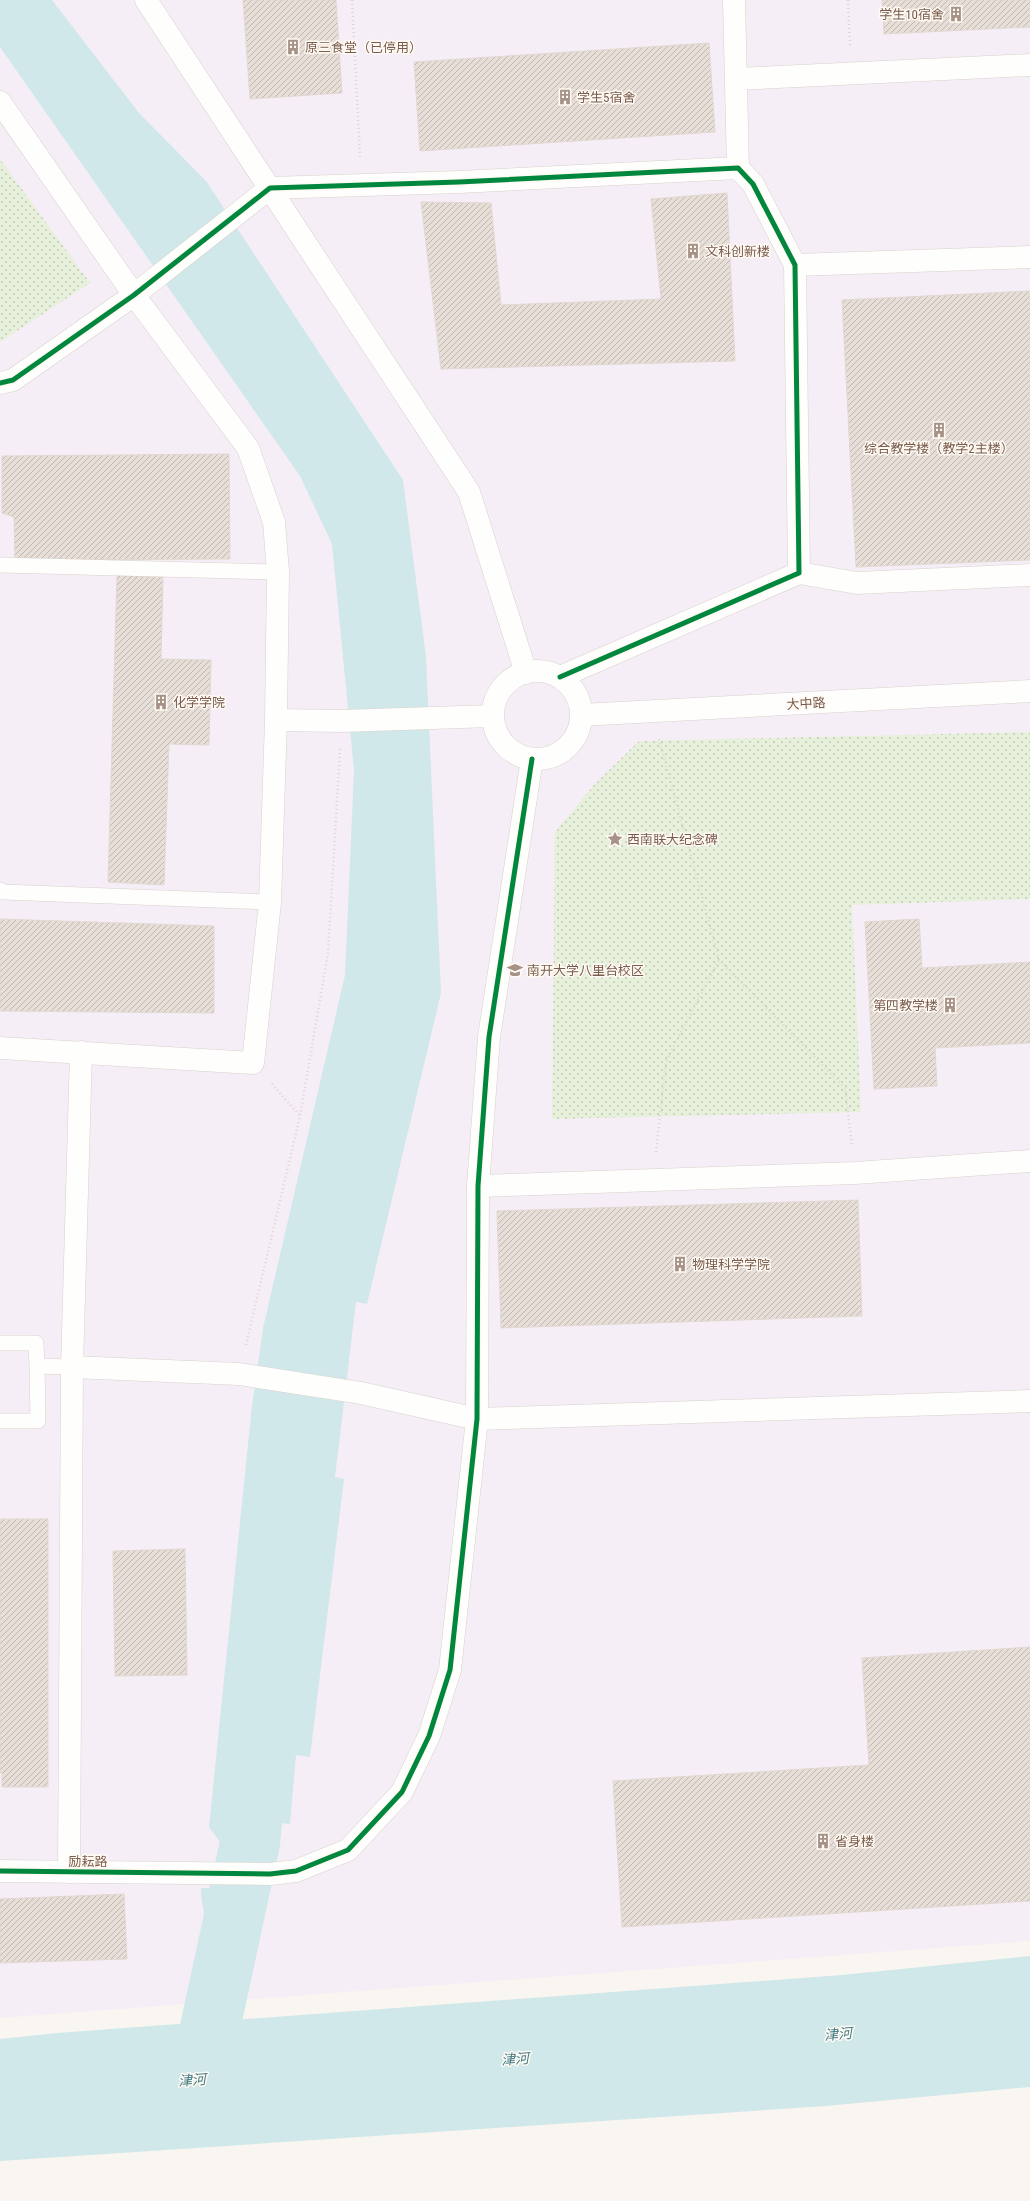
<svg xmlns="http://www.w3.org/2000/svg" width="1030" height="2201" viewBox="0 0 1030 2201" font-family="'Roboto Condensed','Noto Sans SC',sans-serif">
<defs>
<pattern id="park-dots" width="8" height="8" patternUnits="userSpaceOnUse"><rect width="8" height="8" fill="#e7f0db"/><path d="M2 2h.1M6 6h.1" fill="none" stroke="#c0c6b4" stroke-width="1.8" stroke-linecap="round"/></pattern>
<pattern id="building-hatch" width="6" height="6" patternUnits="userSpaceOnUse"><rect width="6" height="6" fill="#e6ded7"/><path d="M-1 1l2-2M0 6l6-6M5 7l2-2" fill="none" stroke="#bfb7b1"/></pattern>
</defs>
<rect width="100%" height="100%" fill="#f9f5f0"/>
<path fill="#f6eef6" d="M0 0H1030V1941L0 2018Z"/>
<path fill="url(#park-dots)" d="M0 159 90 283 0 342Z
M1030 732V899L852 905 861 1112 552 1119 555 832 594 785 639 741Z"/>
<path fill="#d0e8ea" d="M0 0H52L139 113 206 181 403 480 426 657 441 993 367 1304 356 1302 335 1477 344 1479 310 1757 296 1755 290 1824 279 1823 250 1843 220 1842 209 1827 252 1405 263 1328 345 975 354 770 332 544 300 476 0 47Z
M201 1888 255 1889 250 1916 239 1930 216 1932C203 1915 202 1909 201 1888Z
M1030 1956V2087L826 2106 0 2161V2039L57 2033 842 1975Z"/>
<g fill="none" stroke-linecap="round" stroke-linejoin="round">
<path stroke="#d0e8ea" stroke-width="60" d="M199 2079 250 1843 258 1760"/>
</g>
<path fill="url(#building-hatch)" stroke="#e2d8d2" d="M243 0H336L342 93 250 99Z
M882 0H1030V27L884 34Z
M709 43 715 132 420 151 414 62Z
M727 193 735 361 441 369 421 202 491 203 501 305 661 299 651 199Z
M1030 291V560L856 567 842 300Z
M229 454 230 559 15 560 14 517 2 513V456Z
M117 575 163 577 161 659 211 660 209 745 169 744 164 885 108 882Z
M0 919 214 926V1013L0 1011Z
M919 919 922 968 1030 962V1043L935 1048 937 1086 874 1089 865 922Z
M858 1200 862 1316 501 1328 497 1211Z
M0 1519H48V1787H2V1773H0Z
M185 1549 187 1675 115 1676 113 1551Z
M1030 1647V1901L622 1927 613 1781 869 1765 862 1658Z
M124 1894 127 1959 0 1963V1899Z"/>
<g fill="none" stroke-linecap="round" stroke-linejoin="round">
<defs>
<path id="service" d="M0 565 278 572
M0 890 3 892 270 902
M0 1343H36L37 1366 72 1367
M0 1421H38L37 1366"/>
<path id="minor" d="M734 0 738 168
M736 79 1030 65
M0 102 134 295 248 448 274 522 278 572 276 720 270 902 253 1063 0 1048
M795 265 1030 257
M0 383 13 380 134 295 270 188 459 182 738 168 753 184 795 265 799 573 560 677
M799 573 857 583 1030 575
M276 720 342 721 492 716
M478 1186 855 1173 1030 1161
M72 1367 239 1374 361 1393 477 1419 1030 1401
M69 1872 72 1367 81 1052"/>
<path id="tertiary" d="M146 0 469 492 526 673
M493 715a44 44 0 1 1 88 0a44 44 0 1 1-88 0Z
M581 715 1030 691
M0 1871 270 1874 296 1871 348 1850 402 1792 429 1736 450 1670 477 1419 478 1186 489 1037 532 759"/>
</defs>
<use href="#service" stroke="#d7d1cb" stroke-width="16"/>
<use href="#minor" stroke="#d7d1cb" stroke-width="23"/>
<use href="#tertiary" stroke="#d7d1cb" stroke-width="23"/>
<path stroke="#dcd5d0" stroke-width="2.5" stroke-dasharray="1 3" stroke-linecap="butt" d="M352 0 360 157
M848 0 850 45
M659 739 719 960 845 1088 852 1146
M272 1084 300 1116
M656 1152 666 1061 719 960
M246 1345 300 1116 328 953 340 749"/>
<use href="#service" stroke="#fefefd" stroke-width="15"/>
<use href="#minor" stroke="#fefefd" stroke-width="22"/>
<use href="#tertiary" stroke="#fefefd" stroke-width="22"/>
<defs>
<path id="cycleway" d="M0 383 13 380 134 295 270 188 459 182 738 168 753 184 795 265 799 573 560 677
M0 1871 270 1874 296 1871 348 1850 402 1792 429 1736 450 1670 477 1419 478 1186 489 1037 532 759"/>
</defs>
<use href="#cycleway" stroke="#fffaf3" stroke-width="8"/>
<use href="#cycleway" stroke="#00873e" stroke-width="5"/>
</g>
<defs>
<symbol id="building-bare" viewBox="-9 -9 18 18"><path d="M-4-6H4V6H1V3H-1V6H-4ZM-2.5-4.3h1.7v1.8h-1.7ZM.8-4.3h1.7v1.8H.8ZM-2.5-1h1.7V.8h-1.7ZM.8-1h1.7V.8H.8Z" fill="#a69286" stroke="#fffaf3" stroke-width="2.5" paint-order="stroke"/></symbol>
<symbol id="sight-bare" viewBox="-9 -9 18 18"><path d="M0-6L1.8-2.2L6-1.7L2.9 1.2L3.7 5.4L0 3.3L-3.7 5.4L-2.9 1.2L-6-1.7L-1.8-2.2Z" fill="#a69286" stroke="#fffaf3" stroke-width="2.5" paint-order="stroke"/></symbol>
<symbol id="university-bare" viewBox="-9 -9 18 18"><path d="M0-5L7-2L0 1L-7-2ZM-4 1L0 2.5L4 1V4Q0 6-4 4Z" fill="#a69286" stroke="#fffaf3" stroke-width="2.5" paint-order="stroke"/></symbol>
</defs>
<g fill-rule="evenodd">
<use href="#building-bare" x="945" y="3" width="22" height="22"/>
<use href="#building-bare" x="282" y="36" width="22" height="22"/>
<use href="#building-bare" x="554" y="86" width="22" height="22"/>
<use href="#building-bare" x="682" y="240" width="22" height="22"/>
<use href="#building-bare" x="928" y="419" width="22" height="22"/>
<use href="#building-bare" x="150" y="691" width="22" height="22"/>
<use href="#sight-bare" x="604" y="828" width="22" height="22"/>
<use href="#university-bare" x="504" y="959" width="22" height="22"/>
<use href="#building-bare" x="939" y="994" width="22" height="22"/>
<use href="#building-bare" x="669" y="1253" width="22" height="22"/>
<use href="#building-bare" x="812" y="1830" width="22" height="22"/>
</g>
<g text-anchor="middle" stroke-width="3" stroke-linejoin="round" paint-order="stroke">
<g font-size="13" fill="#7a5c4d" stroke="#fffaf3" text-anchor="start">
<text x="944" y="19" text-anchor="end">学生10宿舍</text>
<text x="305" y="52">原三食堂（已停用）</text>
<text x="577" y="102">学生5宿舍</text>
<text x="705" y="256">文科创新楼</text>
<text x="939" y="453" text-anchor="middle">综合教学楼（教学2主楼）</text>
<text x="173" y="707">化学学院</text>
<text x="627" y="844">西南联大纪念碑</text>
<text x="527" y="975">南开大学八里台校区</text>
<text x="938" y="1010" text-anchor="end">第四教学楼</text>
<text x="692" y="1269">物理科学学院</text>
<text x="835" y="1846">省身楼</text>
</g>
<g font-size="13" fill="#7a5c4d" stroke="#fffaf3">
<text transform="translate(806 703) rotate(-3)" y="5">大中路</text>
<text x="88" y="1866">励耘路</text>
</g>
<g font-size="14" font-style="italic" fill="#437c86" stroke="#fffaf3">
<text transform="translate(838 2034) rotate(-5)" y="5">津河</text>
<text transform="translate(515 2059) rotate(-4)" y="5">津河</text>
<text transform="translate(192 2080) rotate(-4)" y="5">津河</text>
</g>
</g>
</svg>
